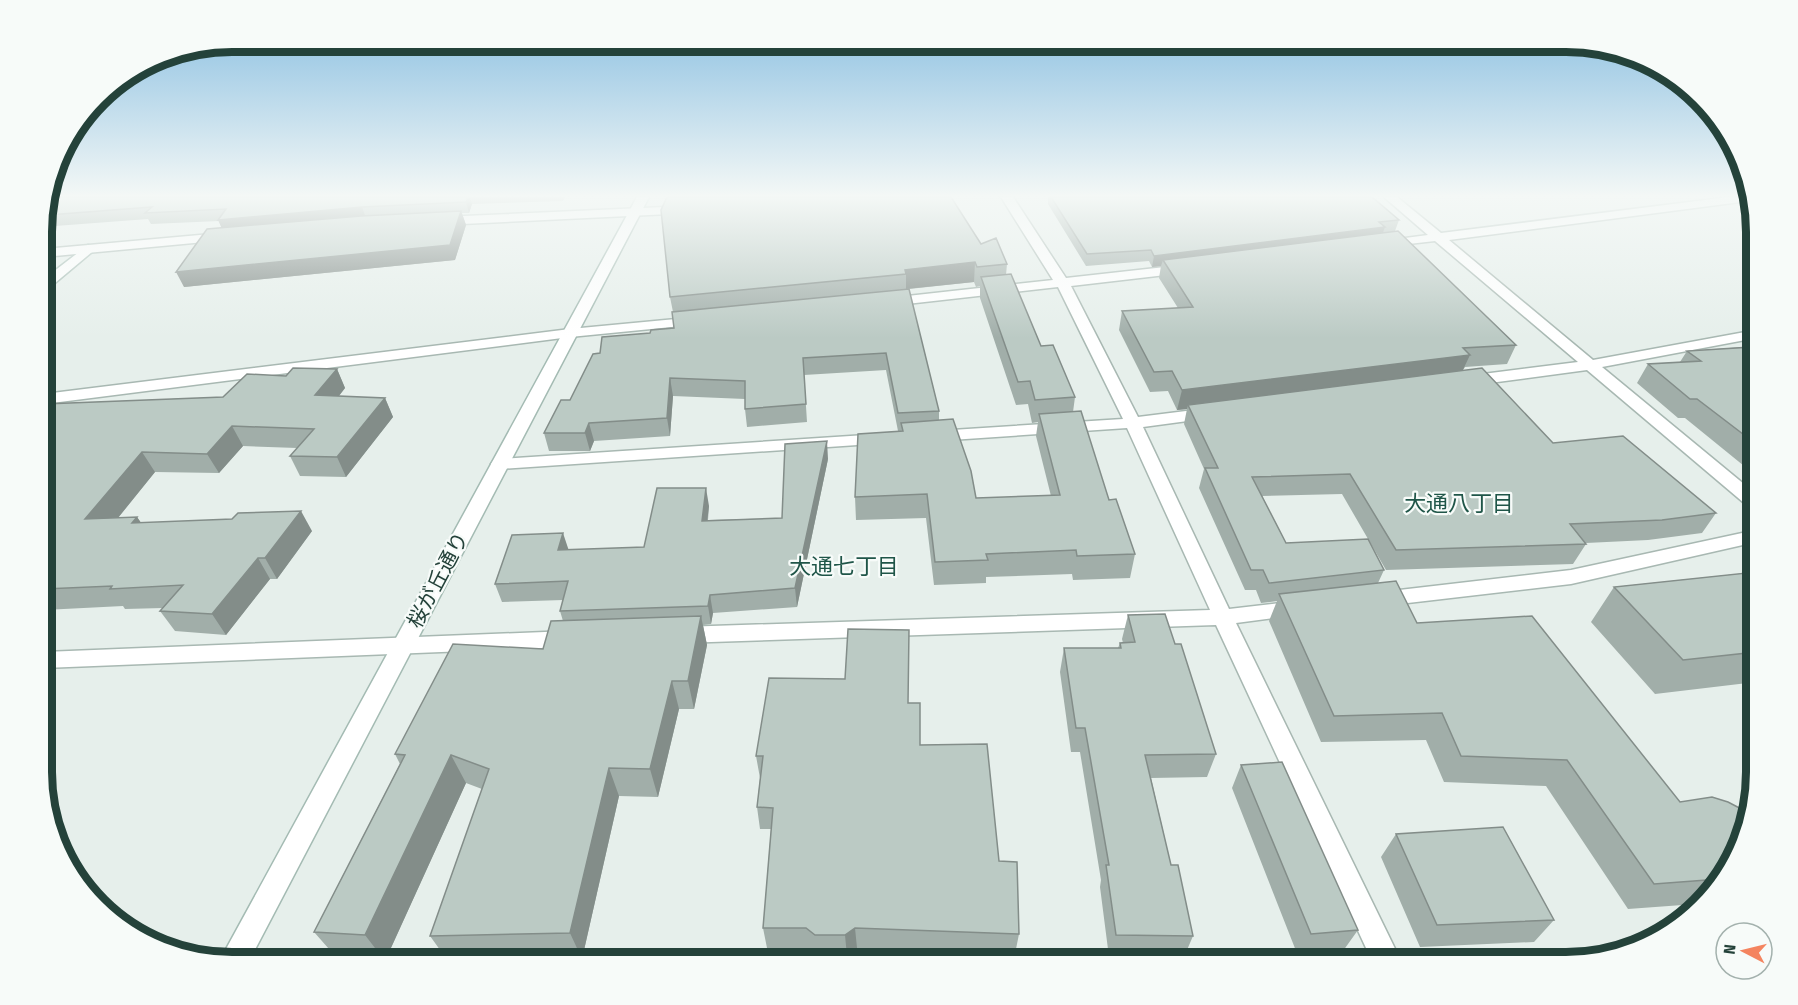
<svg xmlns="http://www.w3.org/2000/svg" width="1798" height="1005" viewBox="0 0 1798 1005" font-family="'Fira Sans Condensed','Noto Sans JP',sans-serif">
<rect width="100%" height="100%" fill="#e6efeb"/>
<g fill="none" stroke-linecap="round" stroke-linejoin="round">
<defs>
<path id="street" d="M1001 197H1013L1066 278 1183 265 1190 269 1183 273 1071 286 1138 417 1210 408 1218 413 1210 418 1143 427 1229 609 1297 601 1304 603 1307 608 1304 613 1297 615 1236 623 1402 963H1373L1216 625 681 643 674 641 671 635 674 629 681 627 1210 610 1127 428 936 441 928 436 936 431 1123 419 1058 287 889 306 882 302 889 298 1053 280Z
M1384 197H1397L1441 233 1729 197H1748V201L1449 240 1593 360 1756 330V338L1602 367 1756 494V510L1750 508 1587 370 1467 386 1462 384 1459 381 1462 378 1467 376 1578 362 1435 241 1382 247 1380 244 1382 241 1428 235Z
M687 206 691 207V213L441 225 435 221 441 217Z
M222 233 226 234 228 237 226 240 44 257V249Z
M697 317 704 321 702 324 570 337 44 404V394L570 329Z
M881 434 889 439 887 443 500 469 494 468 491 464 494 460 500 459Z
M1756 530V542L1571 584 1382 606 1375 604 1372 599 1375 594 1382 592 1571 570Z
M569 631 576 633 579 639 576 645 569 647 44 668V652Z"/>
<path id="secondary" d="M637 197H649L248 963 220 960Z
M88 245 92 246 94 249 92 252 49 288 44 289V279Z"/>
</defs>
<use href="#street" stroke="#a8b8b2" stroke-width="3"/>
<use href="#secondary" stroke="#a4bbb3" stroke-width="3"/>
<use href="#street" fill="#fff" fill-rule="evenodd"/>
<use href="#secondary" fill="#fff" fill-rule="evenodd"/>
</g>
<path fill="#a1aea9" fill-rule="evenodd" d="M47 197H565L563 201 472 204 469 213H462L466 225 455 260 184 287 222 228 219 221 151 224 148 219 55 226 49 232Z
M1048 197H1372L1399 220 1395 231 1516 345 1507 364 1465 367 1463 370 1553 443 1716 513 1702 533 1648 540 1586 543V544L1573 564 1386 570 1342 494 1262 496 1286 543 1384 570 1378 583 1417 623 1731 867 1696 904 1628 909 1546 786 1444 782 1426 740 1321 742 1269 621 1277 601 1261 603 1256 590H1245L1199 488 1204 469 1184 424 1187 409 1177 410 1168 391 1150 392 1119 330 1122 311 1178 308 1159 278 1161 266 1152 267 1149 261 1086 266 1048 204Z
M981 244 1007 264 1006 275 1041 346 1075 397 1073 412 1109 500 1135 554 1130 578 1073 580 1072 574 986 577V583L934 585 926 518 856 520 855 497 901 432 898 431 886 370 804 375 807 422 747 427 745 409V399L673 396 670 436 594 441 590 451H549L544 433 570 400 600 353 650 333 674 328 673 312 670 297ZM974 282 976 287 980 286V298L1016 405 1028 404 1032 423 1038 422 1036 436 1051 496 976 498 939 420V411L909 289Z
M1756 342V469L1749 470 1685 418H1678L1637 383 1648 364 1680 362 1687 351 1743 347 1746 343Z
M337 369 345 388 339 396 385 398 393 417 346 477 300 476 290 456 297 448 243 446 219 473 155 472 118 518 137 517 141 523 312 531 277 579H270L226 635 175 631 160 611 163 608 125 609 123 606 44 610V404L223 397 286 376Z
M828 459 797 607 713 613 711 624 703 625 707 645 694 709H679L658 797 619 796 582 959 448 961 430 936 482 789 466 783 385 961 336 957 314 932 400 764 395 754 543 649 563 621 560 611 563 600 502 602 495 584 569 550 644 547 709 506 708 520 782 518Z
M1756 572V682L1655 694 1591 622 1614 587Z
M1128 615 1175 644 1216 754 1207 777 1151 778 1171 865 1193 936 1184 957H1109L1100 887 1101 880 1080 752H1071L1060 672 1064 648H1118L1120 643H1123L1122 639Z
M908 703 920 745 999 861 1019 934 1015 954 857 948 847 956 817 955 809 949 767 948 763 928 771 829H760L757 807 760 778 756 756Z
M1241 765 1358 930 1343 951 1298 956 1232 788Z
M1396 834 1554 920 1534 942 1420 947 1381 857Z"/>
<path fill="#838d89" d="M468 197H470L472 204 469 213 466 202Z
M362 207 366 218 223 231 218 220Z
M461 211 466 225 455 260 184 287 176 272Z
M48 215 55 226 49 232H44V219Z
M1385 227 1381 238 1163 260 1161 266 1152 267 1154 256Z
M975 262 974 282 906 289V274L905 270Z
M1470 355 1461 374 1188 405 1187 409 1177 410 1182 390Z
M337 369 345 388 324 415 315 395Z
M670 378 673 396 670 436 667 418Z
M385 398 393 417 346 477 337 457Z
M589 423 594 441 590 451 585 433Z
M232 426 243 446 219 473 207 454Z
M827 441 828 459 797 607 795 588Z
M142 452 155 472 100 540 85 519Z
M706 488 709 506 705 539 702 521Z
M301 511 312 531 277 579 265 558Z
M137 517 151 537 132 523Z
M563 533 569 551 558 550Z
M258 558 270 579 226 635 212 614Z
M710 595 713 613 711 624 708 606Z
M701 616 707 645 694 709 688 681Z
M672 681 679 709 658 797 650 769Z
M451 755 466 783 385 961 365 935Z
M609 768 619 796 582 959 570 933Z
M855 928 857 948 847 956 845 935Z"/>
<path fill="#bbcac4" stroke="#838d89" stroke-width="1.5" d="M47 197H468L466 202 362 207 218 220 226 209 145 213 152 207 48 215 44 219V208Z
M667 197H951L981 244 996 238 1007 264 977 267 975 262 905 270 906 274 670 297 661 210Z
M1051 197H1372L1399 220 1379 222 1385 227 1154 256 1151 250 1087 254Z
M461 211 450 245 176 272 207 229 361 216Z
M1398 231 1516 345 1463 348 1470 355 1182 390 1172 371 1154 372 1122 311 1193 307 1163 260Z
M1011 274 1041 346 1053 345 1075 397 1035 400 1030 381 1018 382 981 277Z
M909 289 939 411 898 413 886 353 803 358 806 404 745 409V381L670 378 667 418 589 423 585 433H544L561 400H570L593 354 600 353 602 337 650 333 651 330 674 328 672 312Z
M1756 342V444L1697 399H1690L1648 364 1701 361 1687 351 1751 347 1746 343Z
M293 368 337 369 315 395 385 398 337 457 290 456 314 429 232 426 207 454 142 452 85 519 137 517 132 523 232 519 238 513 301 511 265 558H258L212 614 160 611 183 585 110 589 112 586 44 589V404L223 397 247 374 286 376Z
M1482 368 1553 443 1623 436 1716 513 1662 520 1570 524 1586 544 1396 550 1350 474 1252 477 1286 543 1368 539 1384 570 1269 583 1263 570H1251L1205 468H1218L1188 405Z
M1081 411 1109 500 1116 499 1135 554 1077 556 1076 550 986 554 988 560 935 562 927 494 855 497 858 434 903 431 901 423 953 419 971 471 976 498 1060 495 1039 414Z
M827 441 795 588 710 595 708 606 560 611 568 581 495 584 512 535 563 533 558 550 644 547 657 488H706L702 521 782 518 785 444Z
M1756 572V652L1683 660 1614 587Z
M1396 581 1417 623 1532 616 1680 802 1712 797 1728 802 1747 812 1731 867 1720 879 1654 884 1567 760 1461 756 1442 713 1334 716 1279 594Z
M1165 614 1175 644H1181L1216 754 1145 755 1171 865H1178L1193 936 1116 935 1106 865H1109L1085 728H1076L1064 648H1121L1120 643 1135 642 1128 615Z
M701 616 688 681H672L650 769 609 768 570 933 430 936 489 769 451 755 365 935 314 932 405 755 395 754 453 644 543 649 551 621Z
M848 629 909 630 908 703H920V745L987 744 999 861 1017 862 1019 934 855 928 845 935H815L806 928H763L773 808 757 807 763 756H756L769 678 845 679Z
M1282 762 1358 930 1311 934 1241 765Z
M1503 827 1554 920 1437 925 1396 834Z"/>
<linearGradient id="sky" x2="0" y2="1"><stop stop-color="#84bce0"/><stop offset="0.58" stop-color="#f4f8f6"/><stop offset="1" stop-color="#f4f8f6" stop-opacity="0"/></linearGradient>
<rect width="1798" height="338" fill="url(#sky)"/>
<g text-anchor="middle" stroke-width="4.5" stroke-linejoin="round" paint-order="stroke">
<g font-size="21" fill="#24423a" stroke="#f7fbf9">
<text transform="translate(438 580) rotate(-62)" y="7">桜が丘通り</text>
</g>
<g font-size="22" fill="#1f5548" stroke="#f7fbf9">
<text x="1459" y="511">大通八丁目</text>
<text x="844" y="574">大通七丁目</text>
</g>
</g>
<path d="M0 0H1798V1005H0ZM232 52H1566A180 180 0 0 1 1746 232V772A180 180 0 0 1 1566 952H232A180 180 0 0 1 52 772V232A180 180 0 0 1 232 52Z" fill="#f7fbf9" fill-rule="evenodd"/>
<path fill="none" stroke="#24423a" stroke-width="8" d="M232 52H1566A180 180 0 0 1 1746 232V772A180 180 0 0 1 1566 952H232A180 180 0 0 1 52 772V232A180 180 0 0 1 232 52Z"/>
<g transform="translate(1744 951) rotate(277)"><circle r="28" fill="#f7fbf9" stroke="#a3b1ad" stroke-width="1.5"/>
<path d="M0-4.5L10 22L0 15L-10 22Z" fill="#f4845f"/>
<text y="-9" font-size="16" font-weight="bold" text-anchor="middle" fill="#24423a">N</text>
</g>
</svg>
